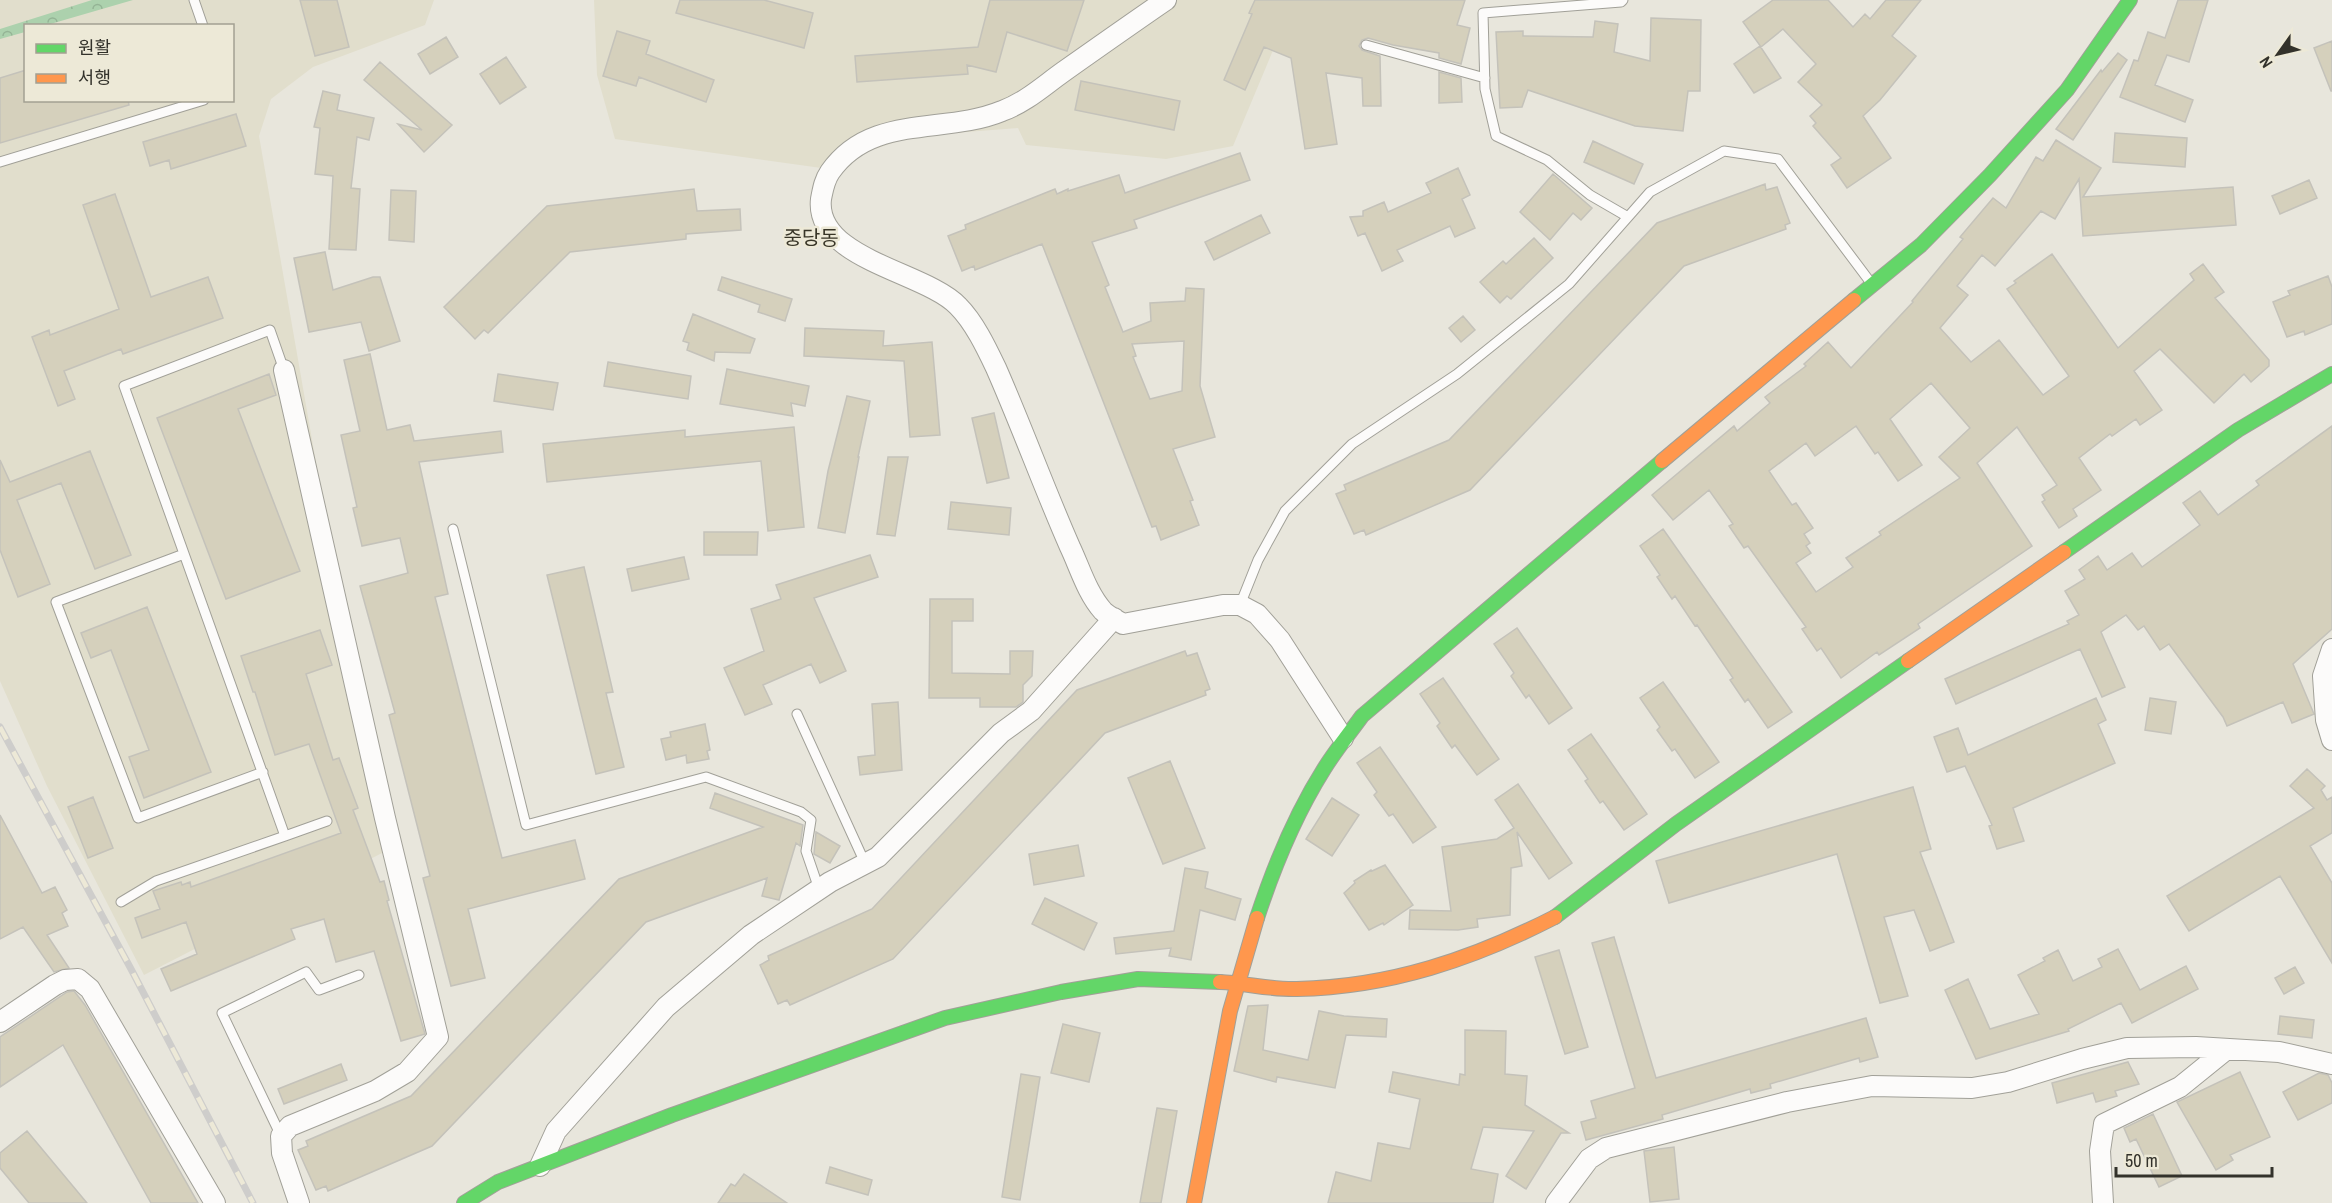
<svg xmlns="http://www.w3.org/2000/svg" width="2332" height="1203" viewBox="0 0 2332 1203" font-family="'Archivo Narrow','Noto Sans KR',sans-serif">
<defs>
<pattern id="forest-crowns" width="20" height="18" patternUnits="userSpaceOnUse" patternTransform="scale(1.5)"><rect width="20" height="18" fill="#acd1ad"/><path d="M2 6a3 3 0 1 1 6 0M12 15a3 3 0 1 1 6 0" fill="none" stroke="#94b495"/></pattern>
</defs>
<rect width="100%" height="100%" fill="#e8e6dc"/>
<path fill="#e1decc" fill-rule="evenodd" d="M0 0H434L425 25 313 67 271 99 259 136 384 852 144 975 47 786 0 681ZM26 26H232V100H26Z
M594 0H1294L1233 146 1166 159 1026 145 1018 128 914 136 862 153 843 171 615 139 597 75Z"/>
<path fill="url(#forest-crowns)" d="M92 0H133L47 25 26 26 25 32 0 39V29Z"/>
<path fill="#d5d0bc" stroke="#c4c2ba" stroke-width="1.5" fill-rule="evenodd" d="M300 0H337L349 47 315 56Z
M680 0H764L813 13 804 48 676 13Z
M990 0H1084L1067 51 1007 32 996 72 967 65 968 74 857 82 855 56 978 47Z
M1255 0H1465L1457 25 1470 28 1461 64 1439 58V53L1393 45 1368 38 1362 40 1359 46 1362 50 1380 56 1381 106H1363L1362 78 1326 73 1337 144 1305 149 1291 58 1264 47 1245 90 1224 80 1252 14 1249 13Z
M1773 0H1828L1853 27 1865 14 1870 19 1886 0H1921L1892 36 1916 56 1880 100 1863 116 1891 158 1847 188 1831 165 1841 158 1813 126 1816 123 1810 116 1822 105 1798 82 1816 64 1783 29 1761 47 1743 22Z
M2178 0H2208L2189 62 2167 55 2155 85 2193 100 2185 122 2120 97 2134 60 2138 61 2148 32 2165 38Z
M1651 18 1701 20 1700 91H1688L1683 131 1635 126 1528 90 1522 107 1500 108 1496 32 1523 31V36L1593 37 1595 21 1618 24 1614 52 1650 61Z
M617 31 650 41 646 54 714 80 706 102 639 77 636 86 603 76Z
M446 37 458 57 430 74 418 54Z
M2332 41V91H2331L2314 48Z
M1760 46 1781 78 1754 93 1734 64Z
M2118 53 2127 60 2073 140 2056 129 2101 70 2102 72Z
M506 57 526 87 500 104 480 74Z
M380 62 452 125 424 152 398 124 422 130 364 80Z
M26 70V100H128L129 105 0 143V78Z
M1439 72 1461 78 1462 102 1439 103Z
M1081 81 1180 101 1174 130 1075 110Z
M323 91 340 95 337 110 374 118 369 140 357 137 351 188 360 189 356 250 329 249 333 176 315 174 320 128 314 127Z
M236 114 246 146 171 169 169 160 150 166 143 142Z
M2115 133 2187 138 2185 167 2113 162Z
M2056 140 2101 168 2083 197 2233 187 2236 225 2083 236 2079 179 2055 219 2041 211 1995 266 1982 255 1957 286 1968 295 1940 328 1971 362 1999 340 2043 395 2069 376 2007 289 2016 283 2014 281 2052 254 2118 348 2194 280 2190 274 2203 264 2224 292 2215 298 2269 360V366L2251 382 2244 374 2214 403 2160 349 2134 371 2162 410 2140 425 2136 419 2112 436 2110 434 2079 458 2101 490 2073 509 2077 516 2059 528 2042 502 2045 500 2042 495 2057 485 2017 427 1977 463 2032 546 1918 624 1920 628 1879 655 1877 652 1841 678 1821 648 1817 651 1802 629 1806 627 1748 546 1744 548 1729 526 1733 524 1709 490 1673 520 1652 495 1734 426 1737 431 1770 403 1765 397 1806 366 1804 364 1828 342 1851 368 1913 302 1912 301 1963 239 1960 237 1993 198 2006 208 2036 157 2043 161ZM1931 383 1970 428 1939 457 1960 478 1879 532 1881 535 1846 558 1853 567 1816 592 1796 563 1811 553 1806 546 1810 543 1804 534 1813 528 1796 503 1792 505 1769 471 1806 443 1815 456 1856 426 1875 454 1878 452 1898 481 1922 465 1890 419Z
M1593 141 1643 164 1634 184 1584 162Z
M1240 153 1250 180 1134 220 1137 228 1092 242 1109 285 1105 287 1123 332 1151 321 1150 303 1185 301 1186 288 1204 289 1200 386 1215 437 1173 449 1193 500 1190 501 1199 525 1161 540 1156 526 1152 527 1042 244 975 270 974 266 962 271 948 236 966 229 965 225 1055 189 1057 194 1068 189V191L1119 175 1125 193ZM1184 341 1182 391 1150 399 1133 357 1136 356 1132 344Z
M1458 168 1470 195 1462 199 1475 228 1455 237 1450 226 1397 250 1403 261 1382 271 1365 233 1358 236 1350 217 1363 216V211L1384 202 1388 212 1431 193 1426 183Z
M1553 174 1592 208 1581 220 1573 213 1550 240 1520 212Z
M2309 180 2317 198 2280 214 2272 196Z
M1765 184 1766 190 1777 187 1790 223 1785 225 1786 229 1684 266 1470 490 1366 535 1364 530 1354 534 1336 494 1346 490 1344 485 1449 440 1657 223Z
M694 189 697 211 740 209 741 230 686 234V239L570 252 488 333 484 330 475 339 444 307 547 206Z
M391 190 416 191 414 242 389 240Z
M115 194 151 297 208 277 223 318 123 354 121 349 64 371 75 399 58 406 32 337 49 330 50 335 119 309 83 205Z
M1261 215 1270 233 1214 260 1205 242Z
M1534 238 1553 258 1511 299 1507 296 1500 303 1480 282 1503 261 1506 264Z
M325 252 333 290 373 277H380L400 341 369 351 361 322 309 332 294 258Z
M2328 276 2332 287V324L2305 335 2304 331 2287 337 2273 302 2290 295 2288 291Z
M722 277 792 299 785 321 758 312 760 305 718 290Z
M693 314 755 339 750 353 715 352 714 361 687 350 689 343 683 341Z
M1463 316 1475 330 1461 342 1449 328Z
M805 328 884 331 883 346 932 342 940 435 910 437 904 361 804 356Z
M370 354 387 430 410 425 414 441 501 431 503 452 419 462 448 594 435 597 502 858 575 840 585 879 468 909 485 978 451 986 423 878 430 876 389 715 395 713 360 586 408 573 400 538 362 546 353 508 357 507 341 435 360 431 344 360Z
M608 362 691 376 688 399 604 386Z
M727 369 809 386 805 406 791 403 793 416 720 404Z
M269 374 276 395 238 409 300 571 226 599 157 418Z
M498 374 558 383 553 410 494 401Z
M847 396 870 401 858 457H859L845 533 818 528 828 471Z
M994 413 1009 478 987 483 972 418Z
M2332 426V629L2293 664 2314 714 2292 723 2283 702 2227 726 2223 717 2169 644 2160 650 2144 626 2138 630 2126 615 2101 632 2125 687 2102 697 2080 649 1956 704 1945 679 2069 624 2067 621 2079 615 2065 591 2085 579 2079 570 2098 556 2107 570 2132 553 2142 567 2200 525 2183 503 2200 491 2218 515 2259 485 2256 481Z
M794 427 804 527 768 531 761 461 547 482 543 444 685 430V437Z
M90 451 131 555 95 569 61 483 17 500 50 584 18 597 0 550V460L10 482Z
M888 457H908L895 536 877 534Z
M951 502 1011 508 1009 535 948 529Z
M1663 529 1792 712 1768 728 1748 699 1745 702 1730 680 1733 678 1697 625 1695 626 1675 596 1672 599 1657 577 1660 575 1640 546Z
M704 532H758L757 555H704Z
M870 555 878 577 814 598 846 671 820 683 811 664 763 685 772 704 745 715 724 668 764 651 751 609 781 599 776 585Z
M684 557 689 579 632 591 627 569Z
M584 567 613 692 606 693 624 767 596 774 547 575Z
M930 599H973V621H952V673L1010 674V651H1033L1032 676 1023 685V702L1016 707H980V698H929Z
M147 607 211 772 144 798 129 757 149 750 111 650 91 658 81 633Z
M1517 628 1572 708 1549 724 1529 695 1526 698 1511 676 1514 673 1494 644Z
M320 630 332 665 306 674 333 760 339 758 358 808 353 810 380 882 384 881 389 900 387 901 425 1034 401 1041 374 951 336 962 324 919 291 929 295 939 171 991 161 969 197 954 186 922 142 938 135 918 160 909 153 891 181 882 182 885 190 882 191 887 341 833 309 744 275 755 255 692H253L241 656Z
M1185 651 1187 656 1197 653 1210 689 1205 691 1206 695 1105 733 893 959 790 1005 787 1000 778 1004 760 965 769 960 768 956 872 909 1077 690Z
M1443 678 1499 759 1477 775 1455 745 1452 748 1437 726 1440 723 1420 694Z
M1663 682 1719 762 1695 778 1675 749 1672 751 1657 730 1660 727 1640 698Z
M2096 698 2106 720 2098 724 2115 763 2013 808 2024 841 1997 849 1989 826 1992 825 1965 766 1947 772 1934 737 1958 728 1968 755Z
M2150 698 2176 702 2171 734 2145 730Z
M898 702 902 770 860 775 858 757 875 755 872 704Z
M705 724 710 750 707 751 709 759 687 763 686 755 666 760 661 739 671 737 670 732Z
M1591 734 1647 814 1624 830 1603 801 1600 803 1585 781 1588 779 1568 750Z
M1380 747 1436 827 1413 843 1393 814 1389 816 1374 795 1377 792 1357 763Z
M1170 761 1205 848 1163 864 1128 778Z
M2307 769 2325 786 2321 790 2327 800 2332 797V833L2310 846 2332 883V963L2280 876 2189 931 2167 896 2314 808 2290 786Z
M1518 784 1572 863 1549 879 1517 832 1522 866 1511 868 1510 915 1477 919 1478 927 1458 930 1409 929 1410 910 1451 911 1442 847 1497 839 1514 828 1495 800Z
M1913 787 1931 849 1920 852 1954 942 1930 951 1914 910 1884 917 1908 996 1880 1003 1837 854 1669 903 1656 861Z
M715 793 803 825 800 846 796 843 779 900 762 896 767 878 646 922 432 1146 328 1191 326 1186 316 1190 298 1150 308 1146 306 1141 411 1096 619 879 763 827 710 808Z
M93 797 113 848 88 858 68 807Z
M1332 798 1359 815 1332 856 1306 839Z
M0 815 42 893 55 887 67 910 62 913 68 926 47 935 69 968 54 972 23 927 0 939Z
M816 832 840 846 830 863 814 854Z
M1078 845 1084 876 1034 885 1029 854Z
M1385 865 1413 905 1384 925 1383 923 1369 930 1344 893 1355 883 1354 881 1371 870 1372 871Z
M1185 868 1208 872 1205 888 1241 899 1235 920 1200 910 1191 960 1169 956 1171 948 1116 954 1114 938 1174 931Z
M1045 898 1097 923 1084 950 1032 924Z
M1614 937 1656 1078 1866 1018 1878 1057 1860 1062 1859 1058 1770 1084 1771 1088 1751 1093 1750 1089 1662 1115 1663 1119 1586 1140 1581 1122 1596 1118 1591 1101 1635 1088 1592 943Z
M2118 949 2140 990 2186 966 2198 989 2132 1023 2121 1003 2068 1029 2069 1031 1976 1059 1945 990 1968 979 1990 1029 2039 1014 2018 975 2045 961 2043 958 2058 950 2073 981 2102 967 2098 959Z
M1559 950 1588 1047 1565 1054 1535 957Z
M2295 967 2304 983 2284 994 2275 978Z
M74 991 85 1005 198 1203H151L63 1045 0 1087V1037L67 992Z
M1268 1005 1263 1050 1308 1060 1319 1011 1344 1016 1387 1019 1386 1037 1346 1035 1335 1088 1277 1077 1276 1082 1234 1071 1248 1006Z
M2280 1016 2314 1020 2312 1038 2278 1034Z
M1063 1024 1100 1033 1089 1082 1051 1073Z
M1465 1030 1506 1031 1505 1074 1527 1076 1525 1105 1569 1133H1561L1526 1189 1506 1176 1534 1131 1483 1127 1471 1169 1498 1174 1493 1203H1328L1336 1172 1371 1181 1378 1143 1410 1149 1420 1099 1389 1092 1393 1072 1459 1085 1460 1074 1465 1075Z
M2128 1062 2139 1084 2115 1091 2117 1096 2096 1102 2093 1093 2057 1103 2052 1083Z
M341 1064 347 1080 284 1104 278 1089Z
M2240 1072 2270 1137 2230 1155 2233 1160 2216 1170 2177 1102Z
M2319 1073 2328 1075 2332 1083V1103L2298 1120 2283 1092Z
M1021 1074 1040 1077 1020 1200 1002 1197Z
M1157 1108 1177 1111 1161 1203H1140Z
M2153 1114 2182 1176 2159 1187 2136 1139 2130 1142 2124 1128Z
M27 1131 87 1203H29L0 1168V1153Z
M1674 1147 1679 1199 1650 1202 1644 1151Z
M830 1167 872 1180 868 1195 826 1183Z
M744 1174 787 1203H718L731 1184 735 1186Z"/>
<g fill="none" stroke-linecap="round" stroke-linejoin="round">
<defs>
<path id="lane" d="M194 0 203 26
M1623 0 1621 2 1483 13 1485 89 1496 136 1547 160 1590 195 1628 217
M1366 45 1485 78
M0 162 204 100
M453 529 526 825 706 777 801 812 811 820 806 851 819 889
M184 554 56 602 138 818 263 772
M1240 605 1258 560 1285 511 1352 444 1457 374 1569 284 1650 192 1724 151 1778 159 1871 283
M797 714 865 863
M285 836 327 821
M121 902 156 881 285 836 124 386 270 330 284 370
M281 1136 222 1013 306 972 319 990 359 975"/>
<path id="street" d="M1166 0C1131 24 1097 48 1063 72 1042 87 1026 102 1002 111 944 135 871 113 830 172 824 181 823 189 821 199 814 259 926 272 958 306 974 322 986 347 996 368 1022 427 1044 488 1070 547 1080 568 1087 593 1103 611 1108 616 1117 620 1123 624L1223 605H1240L1257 614 1280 640 1343 738
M284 370 385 818 438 1037 407 1072 375 1091 290 1126 281 1136 282 1153 299 1203
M2332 649 2323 676 2326 720 2332 740
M0 1022 55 985 65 980 78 979 90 989 215 1203
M540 1166 556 1131 666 1007 751 935 830 882 878 857 1001 733 1031 711 1114 618
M1556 1203 1589 1159 1606 1148 1787 1102 1872 1086 1972 1088 2008 1082 2082 1059 2127 1048 2196 1047 2279 1052 2332 1064
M2103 1203 2100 1151 2104 1124 2180 1087 2227 1049"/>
<path id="fast" d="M1854 300 1921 245 1990 175 2067 90 2130 0
M2064 552 2238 430 2332 374
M1555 917 1676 824 1908 661
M1257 918C1274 866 1295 815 1324 769 1335 751 1349 734 1362 716L1662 461
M464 1203 498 1182 672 1115 945 1018 1061 992 1138 979 1220 982"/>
<path id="slow" d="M1662 461 1854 300
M1908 661 2064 552
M1220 982C1245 983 1272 990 1297 989 1390 987 1473 959 1555 917
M1194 1203 1230 1011 1257 918"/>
</defs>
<use href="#lane" stroke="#a1a098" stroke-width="11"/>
<use href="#street" stroke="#a1a098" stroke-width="22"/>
<use href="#fast" stroke="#a1a098" stroke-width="16"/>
<use href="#slow" stroke="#a1a098" stroke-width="16"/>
<use href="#lane" stroke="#fcfbfa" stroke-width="9"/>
<use href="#street" stroke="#fcfbfa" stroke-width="20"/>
<use href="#fast" stroke="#63d668" stroke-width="14"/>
<use href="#slow" stroke="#ff974d" stroke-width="14"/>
<defs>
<path id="rail" d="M0 727 131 969 253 1203"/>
</defs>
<use href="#rail" stroke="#cecdcb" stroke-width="7"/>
<use href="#rail" stroke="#ede9d7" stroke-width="4.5" stroke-dasharray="14" stroke-linecap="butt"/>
</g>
<g text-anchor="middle" stroke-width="5" stroke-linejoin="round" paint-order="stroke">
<g font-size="20" fill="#383527" stroke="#ede9d7">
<text x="811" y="245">중당동</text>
</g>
</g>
<rect x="24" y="24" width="210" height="78" fill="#ede9d7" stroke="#a3a092" stroke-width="1.5"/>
<rect x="36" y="44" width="30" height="9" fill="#63d668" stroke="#a3a092" stroke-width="1.5"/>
<text x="78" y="54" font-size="18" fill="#33322b">원활</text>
<rect x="36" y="74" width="30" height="9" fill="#ff974d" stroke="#a3a092" stroke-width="1.5"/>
<text x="78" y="84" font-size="18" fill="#33322b">서행</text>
<g transform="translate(2278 54) rotate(236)" stroke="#ede9d7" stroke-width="4.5" paint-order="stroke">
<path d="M0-4.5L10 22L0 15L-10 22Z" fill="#33322b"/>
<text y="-9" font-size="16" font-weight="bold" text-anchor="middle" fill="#33322b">N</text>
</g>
<path d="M2116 1167v9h156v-9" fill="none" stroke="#33322b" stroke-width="3"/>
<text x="2125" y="1167" font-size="18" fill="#33322b" stroke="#ede9d7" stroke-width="4.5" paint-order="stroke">50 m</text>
</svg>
